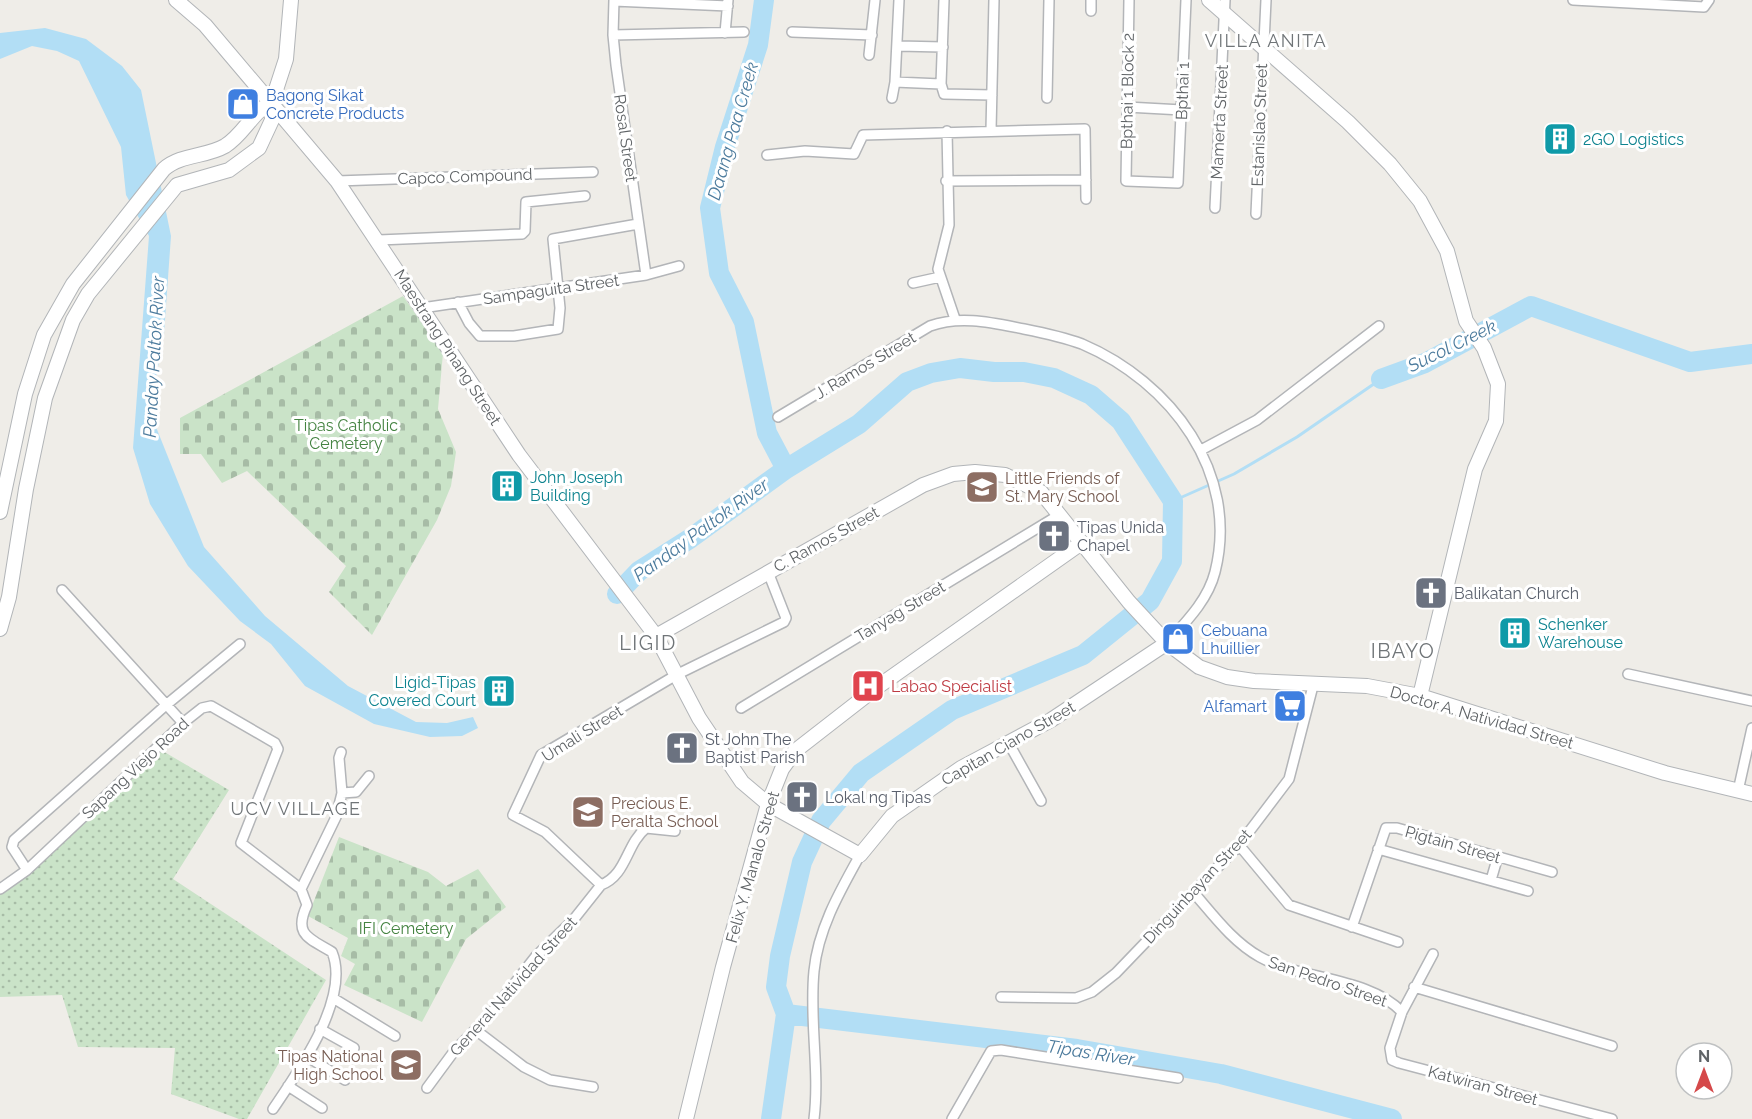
<svg xmlns="http://www.w3.org/2000/svg" width="1752" height="1119" viewBox="0 0 1752 1119" font-family="Raleway,sans-serif">
<defs>
<pattern id="grass-dots" width="8" height="8" patternUnits="userSpaceOnUse" patternTransform="scale(1.5)"><rect width="8" height="8" fill="#cae3c8"/><path d="M2 2h.1M6 6h.1" fill="none" stroke="#a7bca6" stroke-width="1.8" stroke-linecap="round"/></pattern>
<pattern id="cemetery-stones" width="16" height="16" patternUnits="userSpaceOnUse" patternTransform="scale(1.5)"><rect width="16" height="16" fill="#cae3c8"/><path d="M2 7V4a2 2 0 0 1 4 0v3zM10 15v-3a2 2 0 0 1 4 0v3z" fill="#a7bca6"/></pattern>
</defs>
<rect width="100%" height="100%" fill="#efede8"/>
<path fill="url(#grass-dots)" d="M161 750 229 790 173 879 326 980 247 1119H239L171 1094 175 1048 78 1047 62 995 0 997V895Z"/>
<path fill="url(#cemetery-stones)" d="M403 296 443 353 438 409 456 452 451 486 437 520 372 635 329 592 346 566 247 471 222 483 201 454H180V418Z
M339 837 428 872 446 886 478 869 506 907 466 939 422 1022 344 985 355 964 341 956 348 938 308 916Z"/>
<path fill="#b2def5" d="M45 28 86 39 122 66 141 90 171 236 164 334 154 388 156 427 204 547 265 616 348 686 416 722 447 723 473 717 478 728 462 736 430 737 374 724 305 686 271 644 240 621 188 566 150 504 133 448 149 236 126 195 121 147 79 61 57 51 32 46 0 59V33Z"/>
<g fill="none" stroke-linecap="round" stroke-linejoin="round">
<path stroke="#b2def5" stroke-width="3" d="M1173 501 1234 474 1297 437 1381 379"/>
<path stroke="#b2def5" stroke-width="20" d="M764 0 758 45 725 147 710 208 719 273 744 322 767 433 786 469 859 424 907 382 931 373 960 368 994 372H1024L1054 378 1091 395 1121 421 1173 501 1172 561 1150 601 1083 655 952 710 861 773 821 821 802 862 780 956 776 987 786 1014 771 1119
M1381 379 1425 363 1531 306 1690 362 1752 354
M617 594 639 571 691 538 786 469
M786 1014 1077 1049 1221 1074 1392 1119"/>
<defs>
<path id="street" d="M614 0 613 35 616 65 646 275
M899 0 895 82 941 84 944 94 992 95
M1129 0 1126 181 1178 183 1186 0
M1573 0 1704 7 1709 0
M614 1 728 6
M1091 11V0
M792 32 872 35
M725 33 728 0
M613 35 744 32
M898 46 943 47
M869 55 875 0
M941 84 944 0
M892 98 895 82
M1047 98 1049 0
M1127 107 1182 110
M991 130 994 0
M947 131 949 225 938 269 955 319
M767 155 805 151 854 154 863 135 1085 129 1086 199
M337 181 593 172
M946 181 1086 180
M1215 208 1225 0
M1256 214 1266 0
M379 240 522 234 525 231 526 202 585 196
M913 283 940 277
M458 302 469 323 480 336H514L558 329 560 308 553 239 638 224
M422 308 646 275 679 266
M778 417 930 326C961 315 993 323 1024 329 1044 333 1063 337 1082 344 1171 382 1240 473 1215 572 1208 600 1186 622 1167 643
M1201 450 1257 420 1379 326
M62 590 183 723
M1628 674 1752 701
M741 708 1059 515
M1008 742 1041 801
M341 752 339 758 342 793
M1738 791 1752 728
M1239 845 1289 905 1398 942
M1378 849 1528 891
M27 870 12 847 14 840 166 705 240 644
M1491 880 1498 856
M601 885 545 832 513 815 541 755 678 674 784 622 786 618 768 572
M601 885C627 875 626 844 646 828L675 831
M0 889 27 870 183 723 202 708 211 706 275 743 278 749 241 843 301 889 307 905C293 935 309 938 332 952 351 998 298 1072 273 1109
M301 889 336 817 342 793 356 792 369 776
M1194 893C1214 916 1233 942 1260 957 1301 980 1369 977 1402 1012
M1352 927 1386 828H1397L1552 872
M1414 987 1612 1046
M1001 997 1076 998 1092 992 1116 973 1239 845 1289 779 1314 682
M333 998 395 1036
M1402 1012 1390 1048 1392 1060 1399 1063 1612 1119
M1402 1012 1433 954
M320 1029 354 1048
M477 1031 524 1067 550 1080 593 1087
M306 1056 345 1080
M288 1086 322 1108
M427 1088 455 1050 489 1016 536 956 574 919 601 885
M814 1119C820 1070 809 1020 814 971 818 929 840 891 860 855
M952 1119 991 1051 1001 1050 1178 1078"/>
<path id="secondary" d="M176 0 205 25 337 181 519 455 656 636 699 718 742 782 768 804 860 855 892 816 961 768 1051 720 1167 643
M1209 0 1348 122 1390 164 1420 201 1447 251 1466 321 1484 348 1498 384 1496 421 1475 469 1420 696
M0 512 25 394 44 335 73 284 164 169C181 154 206 157 225 146 244 134 252 112 272 102
M0 629 9 597 26 489 45 398 73 320 88 294 177 185 229 170 259 148 272 120V102L286 59 291 0
M656 636 923 485 953 474 975 472 1005 475 1041 492 1129 602 1167 643 1199 667 1227 677 1254 681 1367 686 1420 696 1665 773 1752 794
M686 1119 723 967 768 804 782 769 795 751 876 688 1080 544"/>
</defs>
<use href="#street" stroke="#b3b5b8" stroke-width="12"/>
<use href="#secondary" stroke="#b2b5b8" stroke-width="16"/>
<use href="#street" stroke="#fff" stroke-width="9"/>
<use href="#secondary" stroke="#fff" stroke-width="14"/>
</g>
<defs>
<symbol id="shop-square" viewBox="-11 -11 22 22"><rect x="-9" y="-9" width="18" height="18" rx="4" fill="#3f7fe0" stroke="#fff"/><path d="M-5-2.5h2.3a2.7 3.5 0 0 1 5.4 0H5L5.5 6h-11ZM-1.5-2.5h3a1.5 2.3 0 0 0-3 0Z" fill="#fff"/></symbol>
<symbol id="building-square" viewBox="-11 -11 22 22"><rect x="-9" y="-9" width="18" height="18" rx="4" fill="#0f9aa8" stroke="#fff"/><path d="M-4-6H4V6H1V3H-1V6H-4ZM-2.5-4.3h1.7v1.8h-1.7ZM.8-4.3h1.7v1.8H.8ZM-2.5-1h1.7V.8h-1.7ZM.8-1h1.7V.8H.8Z" fill="#fff"/></symbol>
<symbol id="school-square" viewBox="-11 -11 22 22"><rect x="-9" y="-9" width="18" height="18" rx="4" fill="#8d6e63" stroke="#fff"/><path d="M0-5L7-2L0 1L-7-2ZM-4 1L0 2.5L4 1V4Q0 6-4 4Z" fill="#fff"/></symbol>
<symbol id="church-square" viewBox="-11 -11 22 22"><rect x="-9" y="-9" width="18" height="18" rx="4" fill="#6b7280" stroke="#fff"/><path d="M-1.2-6h2.4v3.5h3.3v2.4h-3.3V6h-2.4V-.1h-3.3v-2.4h3.3Z" fill="#fff"/></symbol>
<symbol id="hospital-square" viewBox="-11 -11 22 22"><rect x="-9" y="-9" width="18" height="18" rx="4" fill="#e0444e" stroke="#fff"/><path d="M-5-5h3v3.5h4V-5h3V5h-3V1.5h-4V5h-3Z" fill="#fff"/></symbol>
<symbol id="supermarket-square" viewBox="-11 -11 22 22"><rect x="-9" y="-9" width="18" height="18" rx="4" fill="#3f7fe0" stroke="#fff"/><path d="M-6-5.5h2.5l.6 2H6L4.5 2H-2.5L-4.4-4H-6ZM-1.5 3.2a1.3 1.3 0 1 0 .1 0ZM3 3.2a1.3 1.3 0 1 0 .1 0Z" fill="#fff"/></symbol>
</defs>
<g fill-rule="evenodd">
<use href="#shop-square" x="224" y="85" width="38" height="38"/>
<use href="#building-square" x="1541" y="120" width="38" height="38"/>
<use href="#building-square" x="488" y="467" width="38" height="38"/>
<use href="#school-square" x="963" y="468" width="38" height="38"/>
<use href="#church-square" x="1035" y="517" width="38" height="38"/>
<use href="#church-square" x="1412" y="574" width="38" height="38"/>
<use href="#building-square" x="1496" y="614" width="38" height="38"/>
<use href="#shop-square" x="1159" y="620" width="38" height="38"/>
<use href="#hospital-square" x="849" y="667" width="38" height="38"/>
<use href="#building-square" x="480" y="672" width="38" height="38"/>
<use href="#supermarket-square" x="1271" y="687" width="38" height="38"/>
<use href="#church-square" x="663" y="729" width="38" height="38"/>
<use href="#church-square" x="783" y="778" width="38" height="38"/>
<use href="#school-square" x="569" y="793" width="38" height="38"/>
<use href="#school-square" x="387" y="1046" width="38" height="38"/>
</g>
<g text-anchor="middle" stroke-width="6" stroke-linejoin="round" paint-order="stroke">
<g font-size="16" fill="#5f6366" stroke="#fff">
<text transform="translate(1127 91) rotate(-89)" y="6">Bpthai 1 Block 2</text>
<text transform="translate(1182 91) rotate(-88)" y="6">Bpthai 1</text>
<text transform="translate(1219 122) rotate(-87)" y="6">Mamerta Street</text>
<text transform="translate(1259 125) rotate(-88)" y="6">Estanislao Street</text>
<text transform="translate(626 138) rotate(82)" y="6">Rosal Street</text>
<text transform="translate(465 176) rotate(-2)" y="6">Capco Compound</text>
<text transform="translate(551 289) rotate(-8)" y="6">Sampaguita Street</text>
<text transform="translate(448 347) rotate(57)" y="6">Maestrang Pinang Street</text>
<text transform="translate(865 365) rotate(-31)" y="6">J. Ramos Street</text>
<text transform="translate(826 539) rotate(-29)" y="6">C. Ramos Street</text>
<text transform="translate(900 611) rotate(-31)" y="6">Tanyag Street</text>
<text transform="translate(1482 717) rotate(16)" y="6">Doctor A. Natividad Street</text>
<text transform="translate(582 733) rotate(-32)" y="6">Umali Street</text>
<text transform="translate(1008 743) rotate(-30)" y="6">Capitan Ciano Street</text>
<text transform="translate(135 768) rotate(-43)" y="6">Sapang Viejo Road</text>
<text transform="translate(1453 844) rotate(16)" y="6">Pigtain Street</text>
<text transform="translate(752 867) rotate(-74)" y="6">Felix Y. Manalo Street</text>
<text transform="translate(1197 886) rotate(-47)" y="6">Dinguinbayan Street</text>
<text transform="translate(1328 981) rotate(19)" y="6">San Pedro Street</text>
<text transform="translate(513 986) rotate(-48)" y="6">General Natividad Street</text>
<text transform="translate(1483 1085) rotate(15)" y="6">Katwiran Street</text>
</g>
<g font-size="16" fill="#366cbe" stroke="#fff" text-anchor="start">
<text x="266" y="101">Bagong Sikat<tspan x="266" dy="18">Concrete Products</tspan></text>
<text x="1201" y="636">Cebuana<tspan x="1201" dy="18">Lhuillier</tspan></text>
<text x="1267" y="712" text-anchor="end">Alfamart</text>
</g>
<g font-size="16" fill="#0d838f" stroke="#fff" text-anchor="start">
<text x="1583" y="145">2GO Logistics</text>
<text x="530" y="483">John Joseph<tspan x="530" dy="18">Building</tspan></text>
<text x="1538" y="630">Schenker<tspan x="1538" dy="18">Warehouse</tspan></text>
<text x="476" y="688" text-anchor="end">Ligid-Tipas<tspan x="476" dy="18">Covered Court</tspan></text>
</g>
<g font-size="16" fill="#448341" stroke="#fff">
<text x="346" y="431">Tipas Catholic<tspan x="346" dy="18">Cemetery</tspan></text>
<text x="406" y="934">IFI Cemetery</text>
</g>
<g font-size="16" fill="#785e54" stroke="#fff" text-anchor="start">
<text x="1005" y="484">Little Friends of<tspan x="1005" dy="18">St. Mary School</tspan></text>
<text x="611" y="809">Precious E.<tspan x="611" dy="18">Peralta School</tspan></text>
<text x="383" y="1062" text-anchor="end">Tipas National<tspan x="383" dy="18">High School</tspan></text>
</g>
<g font-size="16" fill="#5b616d" stroke="#fff" text-anchor="start">
<text x="1077" y="533">Tipas Unida<tspan x="1077" dy="18">Chapel</tspan></text>
<text x="1454" y="599">Balikatan Church</text>
<text x="705" y="745">St John The<tspan x="705" dy="18">Baptist Parish</tspan></text>
<text x="825" y="803">Lokal ng Tipas</text>
</g>
<g font-size="16" fill="#be3a42" stroke="#fff" text-anchor="start">
<text x="891" y="692">Labao Specialist</text>
</g>
<g font-size="18" letter-spacing="1.5" fill="#707578" stroke="#fff">
<text x="1266" y="47">VILLA ANITA</text>
<text x="296" y="815">UCV VILLAGE</text>
</g>
<g font-size="18" font-style="italic" fill="#4c7b9d" stroke="#fff">
<text transform="translate(733 131) rotate(-74)" y="6">Daang Paa Creek</text>
<text transform="translate(1452 346) rotate(-26)" y="6">Sucol Creek</text>
<text transform="translate(154 357) rotate(-87)" y="6">Panday Paltok River</text>
<text transform="translate(701 530) rotate(-36)" y="6">Panday Paltok River</text>
<text transform="translate(1091 1053) rotate(9)" y="6">Tipas River</text>
</g>
<g font-size="20" letter-spacing="1.5" fill="#707578" stroke="#fff">
<text x="648" y="650">LIGID</text>
<text x="1403" y="658">IBAYO</text>
</g>
</g>
<g transform="translate(1704 1071)"><circle r="28" fill="#ffffff" stroke="#bfc1c2" stroke-width="1.5"/>
<path d="M0-4.5L10 22L0 15L-10 22Z" fill="#d5494a"/>
<text y="-9" font-size="16" font-weight="bold" text-anchor="middle" fill="#5f6366">N</text>
</g>
</svg>
